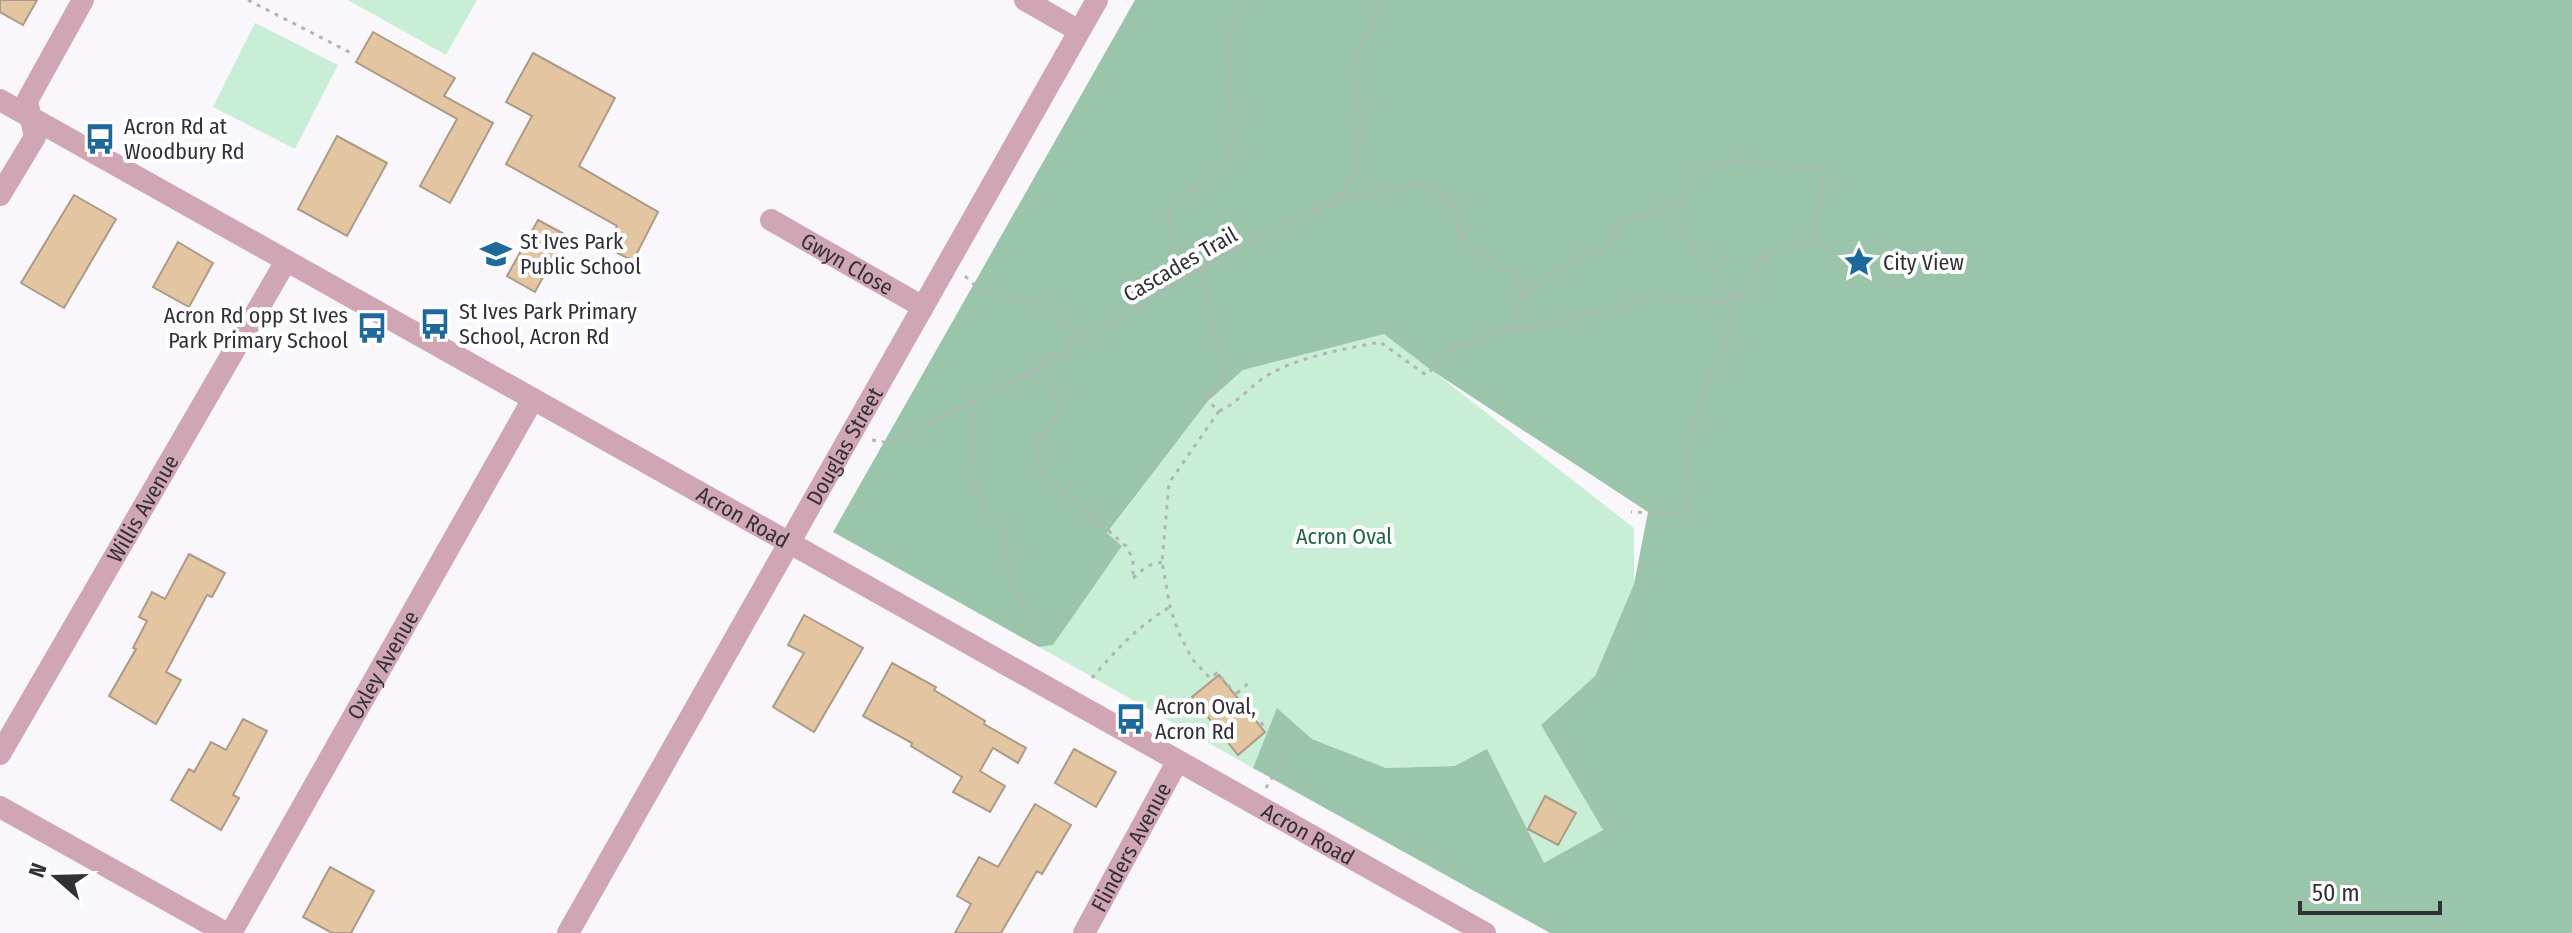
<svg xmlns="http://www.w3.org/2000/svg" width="2572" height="933" viewBox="0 0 2572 933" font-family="'Fira Sans Condensed',sans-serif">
<rect width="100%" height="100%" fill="#f9f7fc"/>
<path fill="#c8eed6" d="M348 0H477L446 55Z
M255 23 338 65 295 149 213 107Z
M1384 333 1634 528V584L1595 676 1541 725 1603 830 1544 864 1455 766 1386 768 1312 739 1278 709 1253 768 1039 647 1053 645 1122 546 1107 534 1208 401 1243 370Z"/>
<path fill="#9bc5ab" d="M1135 0H2572V933H1550L1253 768 1277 708 1312 739 1386 768 1455 766 1487 749 1544 863 1603 830 1541 725 1595 676 1634 584 1648 512 1431 370 1384 334 1243 370 1208 401 1107 533 1122 546 1053 645 1039 647 833 532Z"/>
<path fill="#e3c5a2" stroke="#ac9b86" stroke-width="2" d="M0 0H37L23 25 0 12Z
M373 32 455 78 444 96 493 123 450 203 420 186 457 119 356 62Z
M533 53 615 98 579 166 658 212 633 261 606 247 617 226 506 164 532 116 506 102Z
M337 136 387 163 347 236 298 209Z
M74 195 116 219 64 308 21 283Z
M538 220 566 235 535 292 507 276Z
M178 242 213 263 189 307 153 287Z
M189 554 225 573 212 597 207 595 166 672 181 680 156 724 109 696 136 649 133 648 147 621 139 617 152 592 165 599Z
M804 615 863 648 814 732 773 707 804 653 788 645Z
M892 663 936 687 934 690 985 721 984 724 1026 748 1018 763 993 748 980 771 1005 786 990 812 953 792 962 777 911 746 912 743 863 716Z
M1219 675 1265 732 1238 755 1192 697Z
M243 719 267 731 233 795 239 798 221 830 171 800 189 769 194 772 211 742 226 750Z
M1074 749 1116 772 1096 807 1055 783Z
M1545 796 1576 813 1558 845 1528 829Z
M1035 804 1071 825 1042 874 1037 871 1001 933H955L971 904 957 896 979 857 998 867Z
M330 867 374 891 351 933H332L303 917Z"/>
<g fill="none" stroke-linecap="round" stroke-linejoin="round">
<path stroke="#b5b2b9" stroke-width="3" stroke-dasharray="4 6" stroke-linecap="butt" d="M248 0 355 55
M1343 195 1364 196 1400 186 1418 185 1436 190 1456 207 1459 232 1466 247 1511 272 1524 294 1513 329
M1662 207 1679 205 1698 170 1727 161 1821 169 1824 189 1815 215 1819 245
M1200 269 1226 383 1207 396 1208 401 1219 411 1169 483 1162 562 1170 607 1178 631 1192 659 1210 678 1217 673 1265 727
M965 276 980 290 1039 304 1087 338
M1179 281 1169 211 1233 153 1229 44 1239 0
M1524 294 1582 255 1601 252 1613 238 1621 221 1662 207 1720 279 1731 300 1733 325 1704 389 1693 426 1687 462 1690 494 1682 514 1631 512
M1035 370 1053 386 1062 409 1038 439 1040 471 1126 546 1133 559V578
M974 400 970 469 985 513 999 519 1009 564 1014 573 1011 588 1031 617 1039 644
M1219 411C1239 403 1251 384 1270 374 1301 356 1345 349 1380 342L1426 375 1457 346 1491 333 1559 323 1650 298 1704 303 1731 300 1745 292 1762 258 1797 240 1819 245 1859 262
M872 440 888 443 1035 370 1200 268 1343 195 1354 173 1362 123 1351 71 1381 0
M1133 578 1147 566 1162 562
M1092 678C1115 651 1139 625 1170 607
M1237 693 1252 680
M1266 788 1297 735"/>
<g stroke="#d0a6b4" stroke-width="22">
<path d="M1025 0 1079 31"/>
<path id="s1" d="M0 100 1485 933"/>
<path d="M0 195 35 137 27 101 83 0"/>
<path id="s2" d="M771 220 923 307"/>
<path id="s3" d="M0 754 286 261"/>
<path d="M0 807 226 933"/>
<path id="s4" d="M231 933 533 399"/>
<path id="s5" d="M568 933 1097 0"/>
<path id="s6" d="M1084 933 1177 762"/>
</g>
</g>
<defs>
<symbol id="bus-bare" viewBox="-9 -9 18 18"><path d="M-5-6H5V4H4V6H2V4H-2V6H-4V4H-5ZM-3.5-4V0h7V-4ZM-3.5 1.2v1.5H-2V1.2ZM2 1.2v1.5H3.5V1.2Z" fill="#1d699c" stroke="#fff" stroke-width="2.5" paint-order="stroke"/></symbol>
<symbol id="school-bare" viewBox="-9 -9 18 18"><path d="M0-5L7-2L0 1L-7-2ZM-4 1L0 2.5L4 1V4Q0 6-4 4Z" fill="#1d699c" stroke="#fff" stroke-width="2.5" paint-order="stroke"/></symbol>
<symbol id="sight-bare" viewBox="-9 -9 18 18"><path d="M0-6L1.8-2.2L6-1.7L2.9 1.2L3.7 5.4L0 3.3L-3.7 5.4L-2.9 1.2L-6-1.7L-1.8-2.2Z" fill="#1d699c" stroke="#fff" stroke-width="2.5" paint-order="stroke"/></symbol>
</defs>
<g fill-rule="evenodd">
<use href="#bus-bare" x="78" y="117" width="44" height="44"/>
<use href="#school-bare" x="474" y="232" width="44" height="44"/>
<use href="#sight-bare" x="1837" y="240" width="44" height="44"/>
<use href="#bus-bare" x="413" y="302" width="44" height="44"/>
<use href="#bus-bare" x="350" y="306" width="44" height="44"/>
<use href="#bus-bare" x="1109" y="697" width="44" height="44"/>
</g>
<g text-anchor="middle" stroke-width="8" stroke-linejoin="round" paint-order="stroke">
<g font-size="22" fill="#33303a" stroke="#fff" text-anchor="start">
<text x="124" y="134">Acron Rd at<tspan x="124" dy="25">Woodbury Rd</tspan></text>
<text x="520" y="249">St Ives Park<tspan x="520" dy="25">Public School</tspan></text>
<text x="1883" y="270">City View</text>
<text x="459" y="319">St Ives Park Primary<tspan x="459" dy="25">School, Acron Rd</tspan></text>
<text x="348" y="323" text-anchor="end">Acron Rd opp St Ives<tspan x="348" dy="25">Park Primary School</tspan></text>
<text x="1155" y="714">Acron Oval,<tspan x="1155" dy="25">Acron Rd</tspan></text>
</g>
<g font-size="22" fill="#33303a" stroke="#fff">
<text dy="8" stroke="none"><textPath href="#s2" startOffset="88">Gwyn Close</textPath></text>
<text transform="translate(1180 264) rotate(-30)" y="8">Cascades Trail</text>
<text dy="8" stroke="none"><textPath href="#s5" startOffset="560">Douglas Street</textPath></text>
<text dy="8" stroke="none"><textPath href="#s3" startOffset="284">Willis Avenue</textPath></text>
<text dy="8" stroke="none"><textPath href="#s1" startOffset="852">Acron Road</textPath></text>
<text dy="8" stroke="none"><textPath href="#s4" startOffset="308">Oxley Avenue</textPath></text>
<text dy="8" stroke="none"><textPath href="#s1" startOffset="1500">Acron Road</textPath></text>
<text dy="8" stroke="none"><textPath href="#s6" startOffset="98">Flinders Avenue</textPath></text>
</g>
<g font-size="22" fill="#236543" stroke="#fff">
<text x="1344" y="544">Acron Oval</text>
</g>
</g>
<g transform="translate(56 877) rotate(290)" stroke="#ffffff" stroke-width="6" paint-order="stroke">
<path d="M0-6L14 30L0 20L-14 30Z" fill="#33303a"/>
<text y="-12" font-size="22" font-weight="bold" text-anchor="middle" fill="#33303a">N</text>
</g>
<path d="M2300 901v12h140v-12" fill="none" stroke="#33303a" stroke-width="4"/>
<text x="2312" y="901" font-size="24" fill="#33303a" stroke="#ffffff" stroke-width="6" paint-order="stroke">50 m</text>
</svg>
